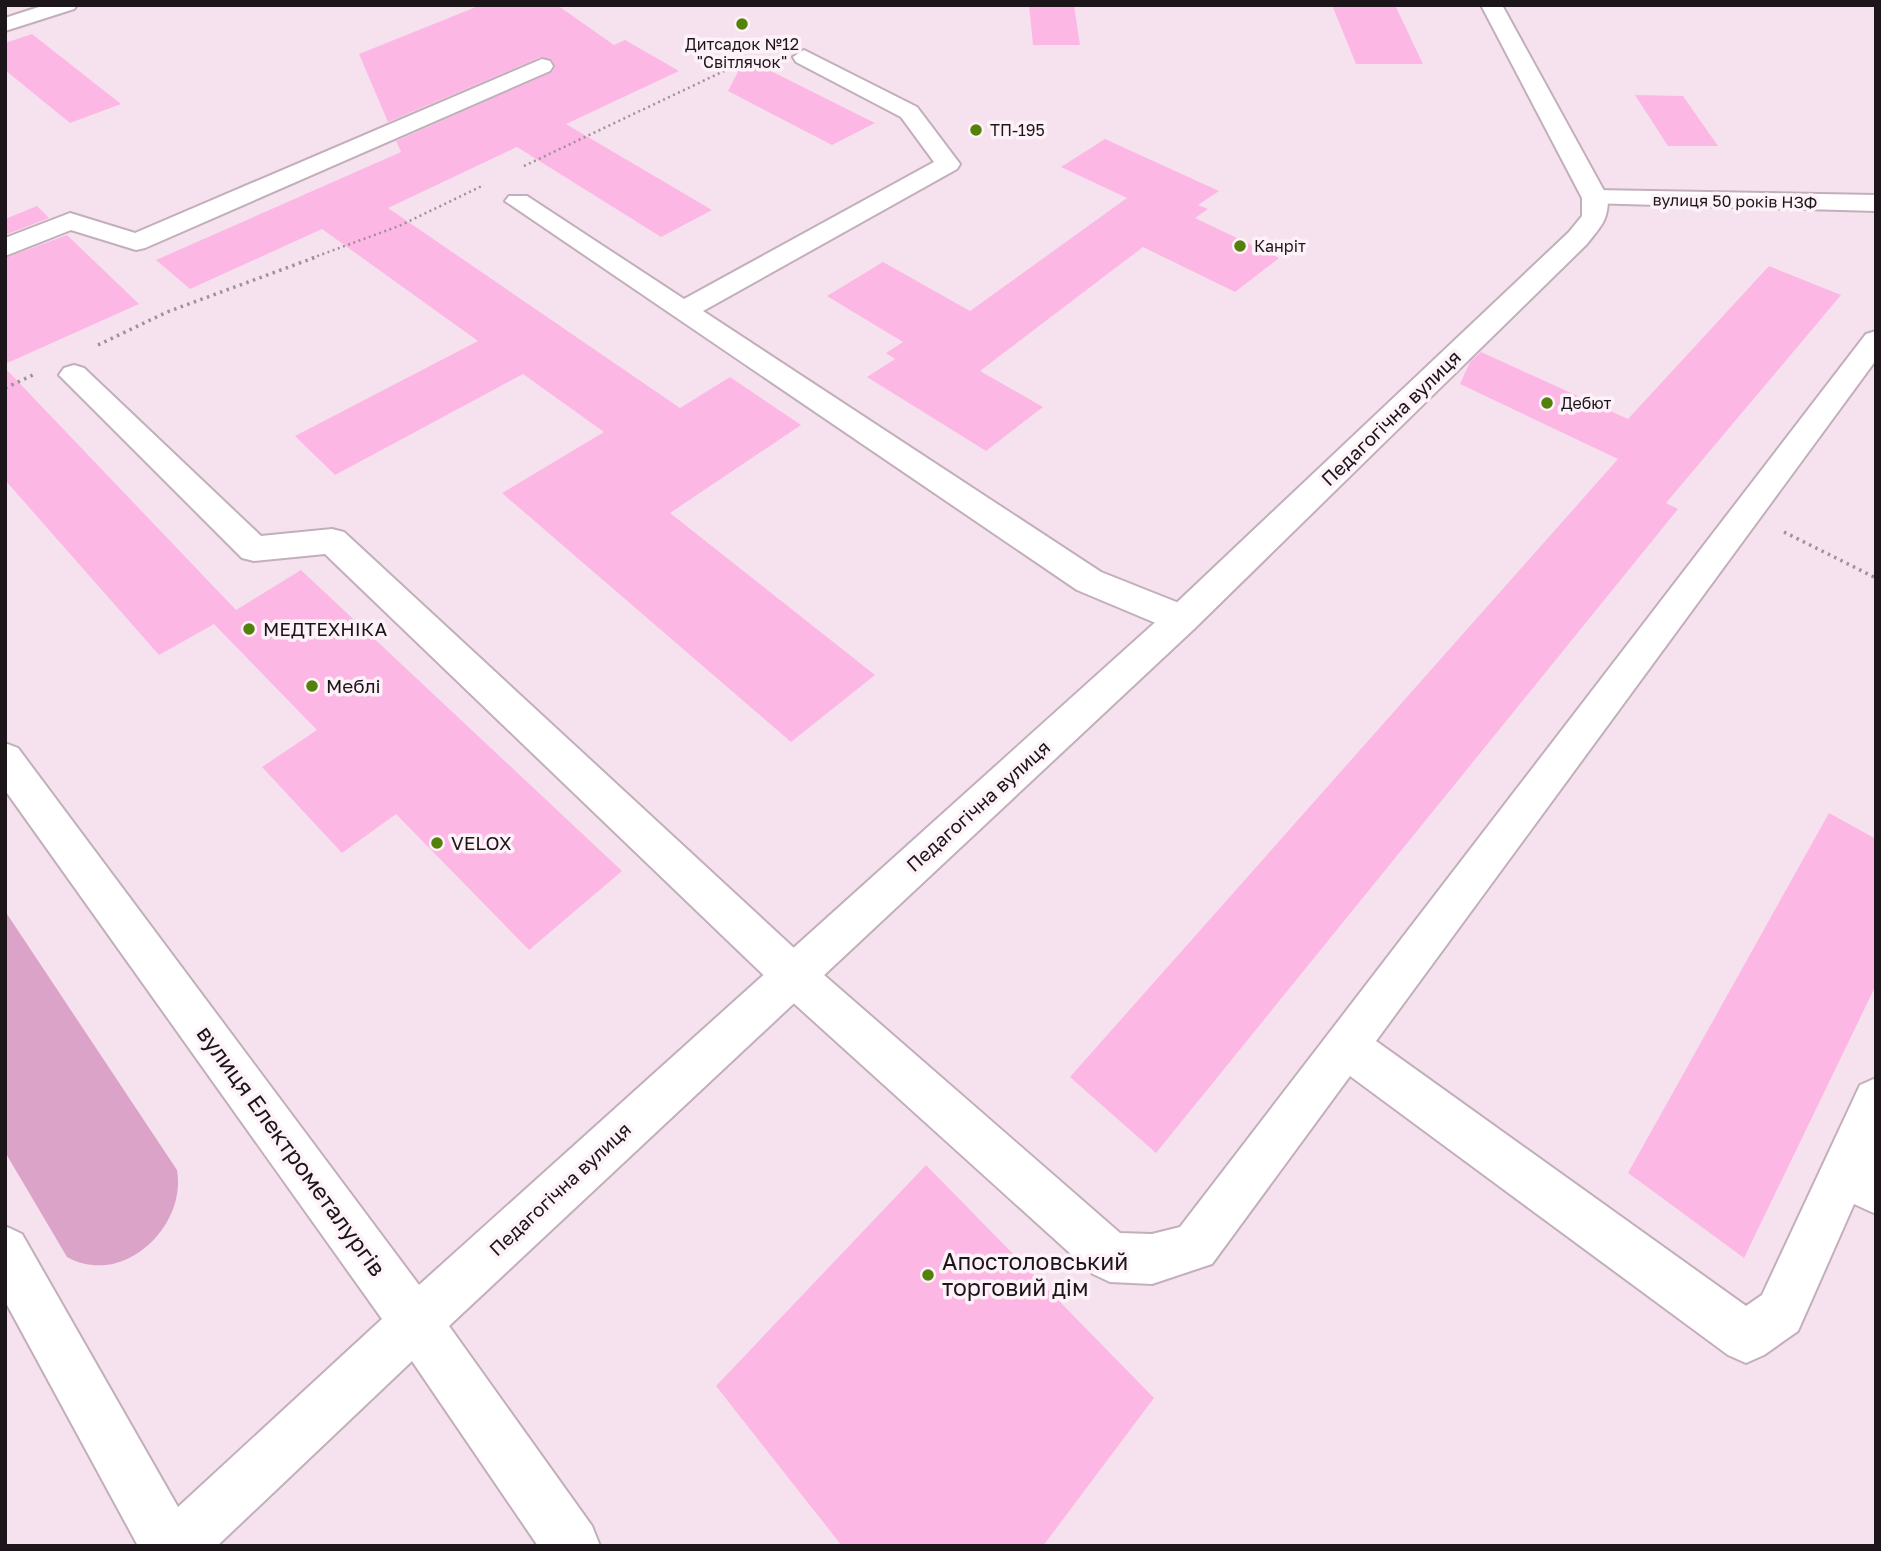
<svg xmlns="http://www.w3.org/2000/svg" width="1881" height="1551" viewBox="0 0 1881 1551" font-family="'Golos Text',sans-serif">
<rect width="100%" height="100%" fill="#f6e2ee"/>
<path fill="#dba3c7" d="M5 911 177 1170C187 1227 122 1288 67 1257L5 1152Z"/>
<path fill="#fdb7e5" d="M481 5H557L614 45 625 40 679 71 566 124 712 210 661 237 517 147 388 208 680 408 730 377 801 425 670 513 875 675 791 742 502 493 604 432 523 374 335 475 295 436 478 341 322 229 190 289 156 260 401 152 396 141 552 72 555 67 552 60 541 57 388 122 359 54Z
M1029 5H1074L1080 45H1033Z
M1332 5H1395L1423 64H1356Z
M32 34 121 104 70 123 5 70V43Z
M745 58 875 123 832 145 728 91Z
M1635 95 1683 96 1718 146H1668Z
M1105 139 1219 191 1198 205 1208 209 1195 218 1279 258 1235 292 1143 247 980 371 1043 407 986 451 867 377 895 359 886 353 903 342 827 296 883 262 970 311 1127 198 1061 167Z
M37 206 49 218 5 235V219Z
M67 235 139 304 5 364V258Z
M1769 266 1841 295 1666 503 1678 509 1156 1153 1070 1077 1618 459 1460 384 1470 362 1481 352 1628 419Z
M5 368 236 610 301 570 622 871 529 950 396 814 342 853 262 767 317 730 214 624 159 655 5 480Z
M1829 813 1876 839V985L1744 1258 1628 1173Z
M926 1165 1154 1398 1043 1546H842L716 1386Z"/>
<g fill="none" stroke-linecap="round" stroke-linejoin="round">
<defs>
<path id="minor" d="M45 5H77L74 9 5 31V18Z
M804 50 917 107 960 164 957 169 703 311 1101 572 1194 609 1199 619 1194 629 1182 632 1170 629 1077 590 505 201 509 196H527L684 299 934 162 901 117 796 62 793 57Z
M542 59 550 61 553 66 550 71 145 248 136 250 71 230 5 256V238L70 213 135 233Z
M1595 190 1876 195V211L1586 203 1582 198 1586 193Z
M1876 331V360L1376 1041 1746 1306 1762 1295 1860 1085 1876 1078V1214L1854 1204 1798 1331 1764 1355 1746 1363 1728 1355 1350 1076 1212 1264 1152 1284 1110 1282 1093 1274 778 989 325 554 254 561 242 558 59 375 64 368 74 365 84 368 261 536 332 529 344 532 808 961 1120 1233 1152 1234 1180 1227 1866 334Z"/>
<path id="major" d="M1481 5H1502L1608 198C1608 221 1601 226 1587 244L1194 629 449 1326 592 1526 600 1546H538L412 1361 217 1546H138L5 1301V1226L22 1234 178 1507 382 1319 5 790V743L18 748 419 1285 1170 609 1569 232 1582 216V198Z"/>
</defs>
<use href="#minor" stroke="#c2afbb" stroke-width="4"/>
<use href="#major" stroke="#c2afbb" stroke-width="4"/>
<path stroke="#9f909a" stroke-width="2.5" stroke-dasharray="2 3.5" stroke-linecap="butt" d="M524 166 743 62 767 58
M312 258 399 226 484 185"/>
<path stroke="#9f909a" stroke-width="3.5" stroke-dasharray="2.5 4.5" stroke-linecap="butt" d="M98 345 167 312 316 257
M5 388 33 375
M1784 532 1876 578"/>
<use href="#minor" fill="#fff" fill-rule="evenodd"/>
<use href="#major" fill="#fff" fill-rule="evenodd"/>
</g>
<g fill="#54810b" stroke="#fef2f9" stroke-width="2.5">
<circle cx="742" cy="24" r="7"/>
<circle cx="976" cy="130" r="7"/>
<circle cx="1240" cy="246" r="7"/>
<circle cx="1547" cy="403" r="7"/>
<circle cx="249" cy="629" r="7"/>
<circle cx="312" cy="686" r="7"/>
<circle cx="437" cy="843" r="7"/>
<circle cx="928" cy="1275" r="7"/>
</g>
<g text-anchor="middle" stroke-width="7" stroke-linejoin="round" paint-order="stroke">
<g font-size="16" fill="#1c151a" stroke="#fef2f9" text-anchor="start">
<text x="742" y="50" text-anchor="middle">Дитсадок №12<tspan x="742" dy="18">"Світлячок"</tspan></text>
<text x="990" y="136">ТП-195</text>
<text x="1254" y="252">Канріт</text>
<text x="1561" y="409">Дебют</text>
</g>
<g font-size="16" fill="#1c151a" stroke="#fef2f9">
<text transform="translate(1735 201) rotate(1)" y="6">вулиця 50 років НЗФ</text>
</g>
<g font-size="19" fill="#1c151a" stroke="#fef2f9">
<text transform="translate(1391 418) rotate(-44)" y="7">Педагогічна вулиця</text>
<text transform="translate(978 806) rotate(-42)" y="7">Педагогічна вулиця</text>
<text transform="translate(560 1189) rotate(-43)" y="7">Педагогічна вулиця</text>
</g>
<g font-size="19" fill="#1c151a" stroke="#fef2f9" text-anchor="start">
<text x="263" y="636">МЕДТЕХНІКА</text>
<text x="326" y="693">Меблі</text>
<text x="451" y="850">VELOX</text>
</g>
<g font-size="23" fill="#1c151a" stroke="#fef2f9">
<text transform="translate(291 1151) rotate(54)" y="8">вулиця Електрометалургів</text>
</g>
<g font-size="23" fill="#1c151a" stroke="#fef2f9" text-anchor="start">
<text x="942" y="1270">Апостоловський<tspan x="942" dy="26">торговий дім</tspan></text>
</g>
</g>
<rect width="1881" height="1551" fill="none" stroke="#1c151a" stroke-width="14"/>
</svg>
